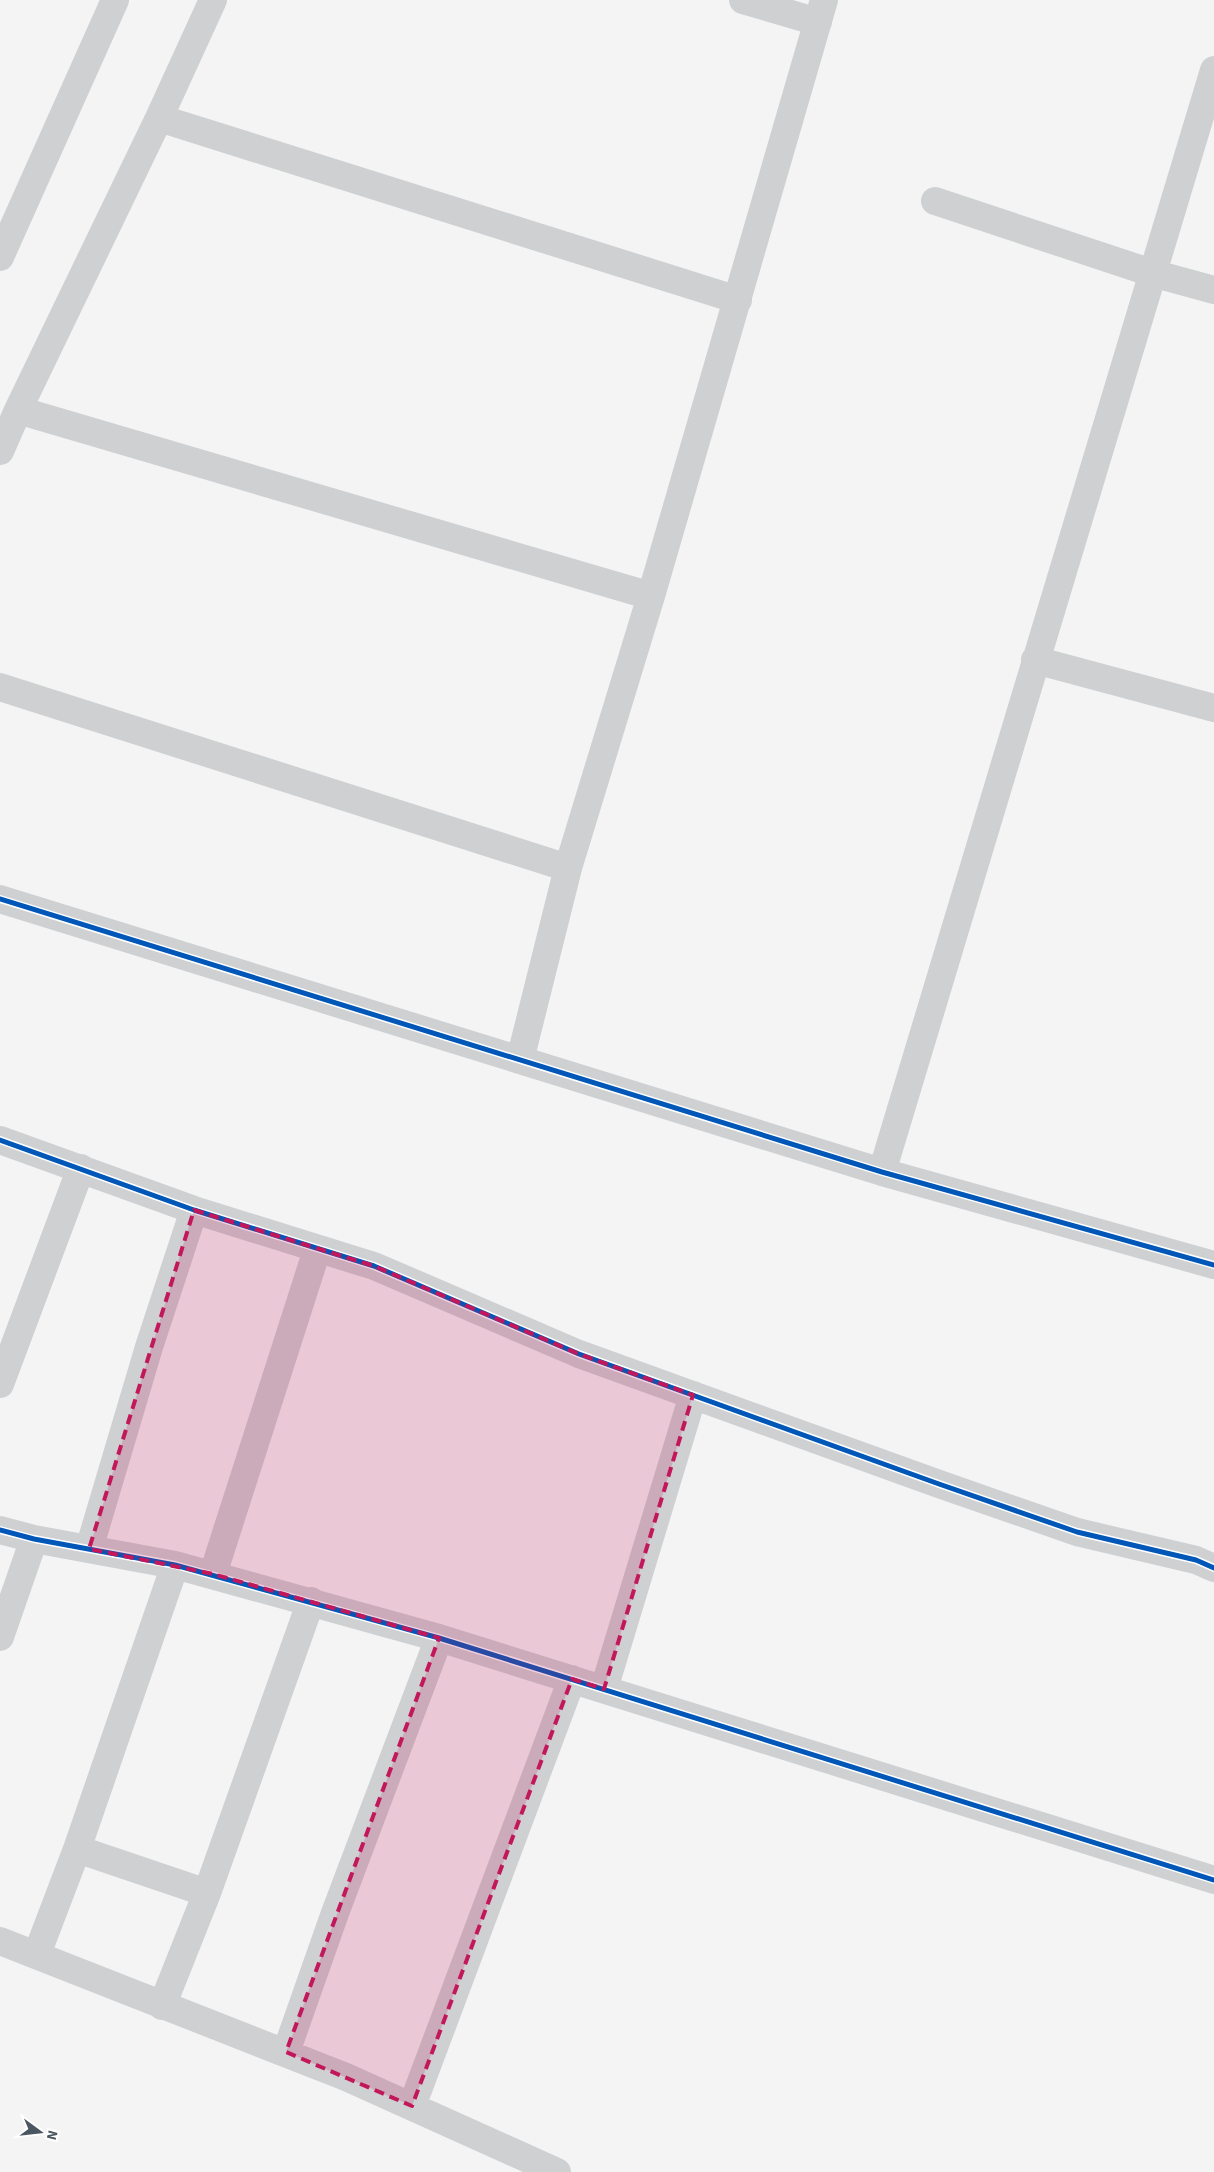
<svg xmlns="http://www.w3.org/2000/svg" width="1214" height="2172" viewBox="0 0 1214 2172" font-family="'Source Sans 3',sans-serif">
<rect width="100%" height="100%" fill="#f4f4f4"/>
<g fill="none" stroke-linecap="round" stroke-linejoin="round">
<path stroke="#ced0d2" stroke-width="28" d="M743 0 818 22
M159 118 738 300
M935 201 1152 273 1214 290
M0 257 115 0
M18 410 651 596
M0 451 18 410 159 118 213 0
M1035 660 1214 708
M0 687 568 868
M0 899 882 1172 1214 1265
M520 1060 568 868 651 596 824 0
M0 1140 194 1210 374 1266 579 1354 939 1484 1077 1532 1196 1560 1214 1568
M882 1172 1214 70
M0 1384 81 1168
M0 1530 34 1539 175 1565 439 1638 1214 1880
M89 1549 149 1347 194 1210
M213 1574 317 1250
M0 1637 34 1539
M604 1689 693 1395
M77 1849 207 1893
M0 1941 346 2077 557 2172
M37 1954 77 1849 175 1565
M162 2006 207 1893 311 1601
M286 2052 335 1913 439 1638
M412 2106 572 1679"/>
<defs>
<path id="cycleway" d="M0 899 882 1172 1214 1265
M0 1140 194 1210 374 1266 579 1354 939 1484 1077 1532 1196 1560 1214 1568
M0 1530 34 1539 175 1565 439 1638 1214 1880"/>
</defs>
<use href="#cycleway" stroke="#fff" stroke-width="8"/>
<use href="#cycleway" stroke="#0057b8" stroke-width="5"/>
</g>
<path fill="#c2185b" fill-opacity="0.2" stroke="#c2185b" stroke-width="4" stroke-dasharray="10 6" stroke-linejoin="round" d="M194 1210 374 1266 579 1354 693 1395 604 1689 572 1679 412 2106 286 2052 439 1638 213 1574 89 1549Z"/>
<g transform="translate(40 2132) rotate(105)" stroke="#ffffff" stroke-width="4" paint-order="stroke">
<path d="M0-4L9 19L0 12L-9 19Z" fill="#4a5661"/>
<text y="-8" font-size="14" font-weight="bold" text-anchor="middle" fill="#4a5661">N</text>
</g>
</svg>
